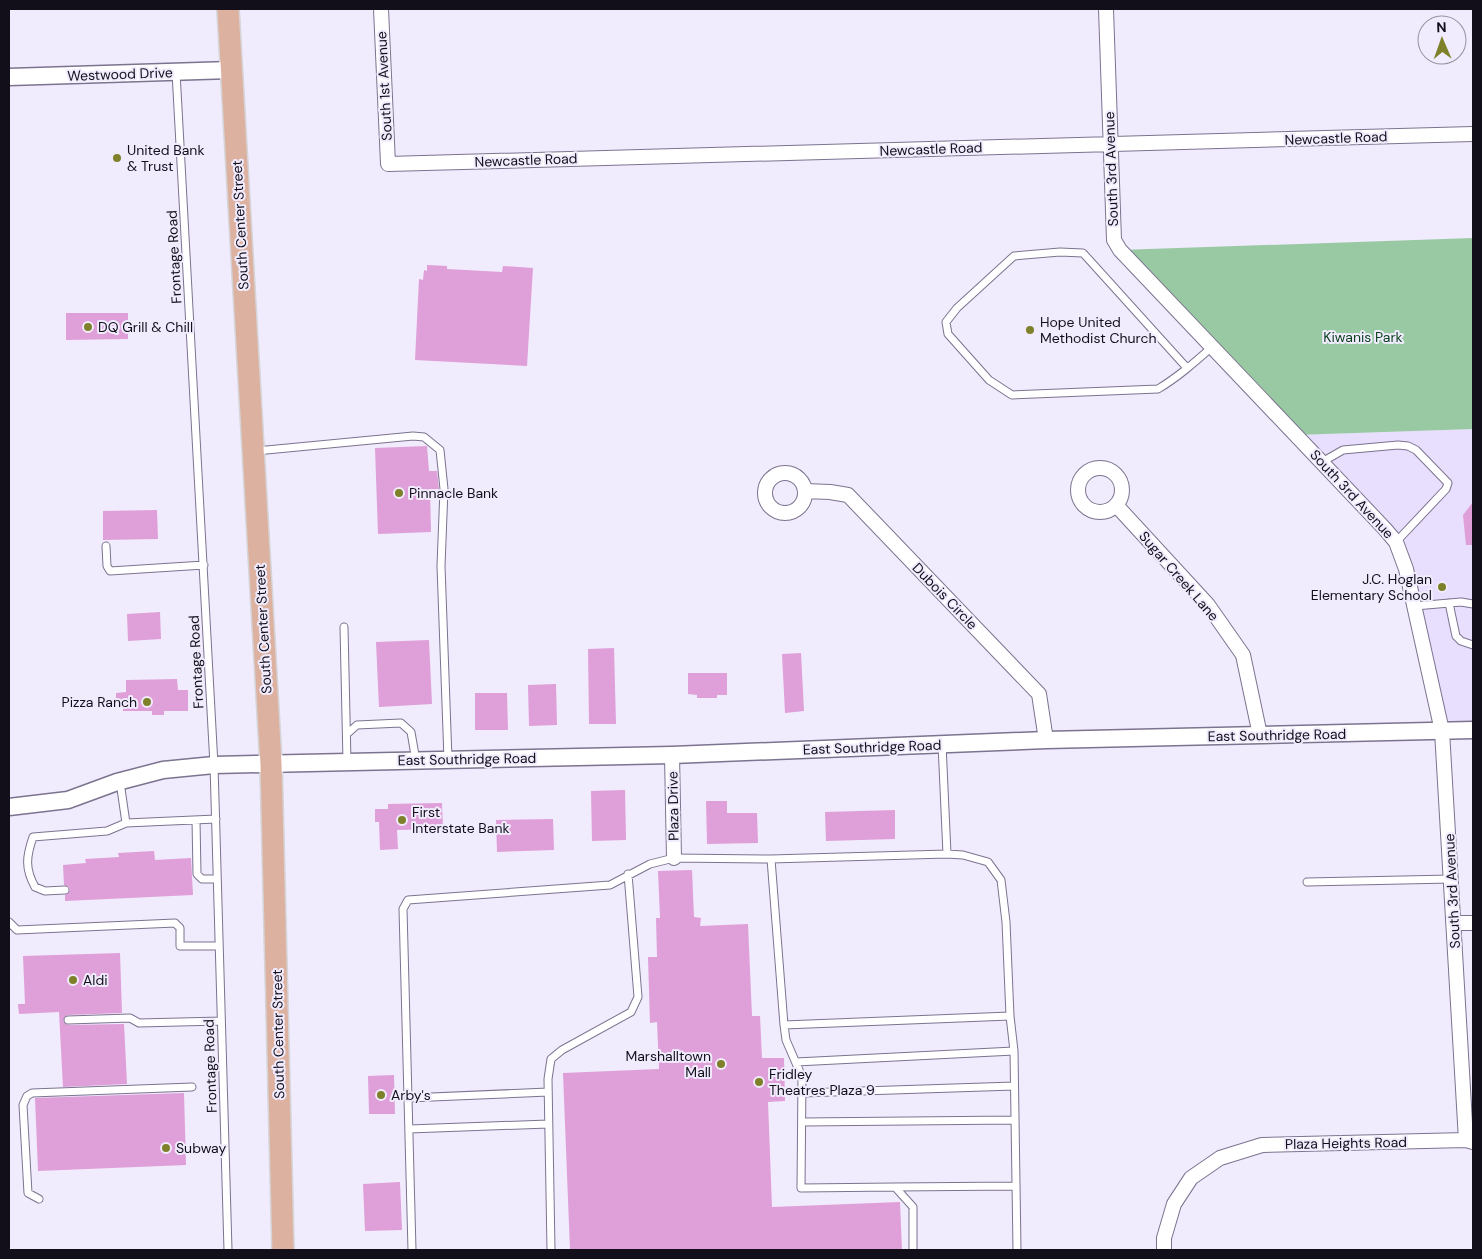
<svg xmlns="http://www.w3.org/2000/svg" width="1482" height="1259" viewBox="0 0 1482 1259" font-family="'DM Sans',sans-serif">
<rect width="100%" height="100%" fill="#f1ebfe"/>
<path fill="#e8defd" d="M1473 429V730L1442 731 1401 554 1296 435Z"/>
<path fill="#99c9a2" d="M1473 238V429L1296 435 1120 250Z"/>
<path fill="#df9fd8" d="M427 265 447 266V269L502 272 503 266 533 268 527 366 415 360 419 279 423 280 424 270 427 271Z
M66 313H128V339L66 340Z
M427 446 429 471H437L439 489H430L431 532 378 534 375 448Z
M1473 502V545H1466L1463 515Z
M157 510 158 539 103 540V511Z
M160 612 161 639 128 641 127 614Z
M429 640 432 704 379 707 376 642Z
M614 648 616 724H589L588 649Z
M801 653 804 711 785 713 782 654Z
M688 673H727V695H717V698H697V695L688 694Z
M177 679 178 690H188V711H164V715H152V711H123V704H116V693L126 692V680Z
M556 684 557 725 529 726 528 685Z
M475 693H507L508 730H475Z
M625 790 626 840 592 841 591 791Z
M706 801H727V813H757L758 843 707 844Z
M442 803 443 829 397 830 398 849 380 850 379 822H375V809H388V804Z
M895 810V839L826 841 825 812Z
M553 819 554 850 497 852 496 820Z
M154 851 155 860 191 858 193 895 65 901V895L70 890 69 887 64 885 63 865 86 863 85 859 119 857 118 853Z
M692 870 694 917 701 918 700 926 748 924 752 1016H760L762 1058H784L785 1101 768 1102 772 1207 900 1202 902 1250H570L563 1073 659 1069 657 1022 650 1023 648 957H657L656 918H660L658 871Z
M120 953 122 1013 68 1015 63 1021 68 1025 124 1024 127 1084 63 1087 59 1012 19 1014 18 1004H25L23 956Z
M394 1075 395 1114H369L368 1076Z
M184 1093 186 1165 38 1171 35 1098Z
M400 1182 402 1230 365 1231 363 1184Z"/>
<g fill="none" stroke-linecap="round" stroke-linejoin="round">
<defs>
<path id="service" d="M176 72 214 765 228 1250
M1187 368 1083 253 1060 252 1014 256 957 308 946 322 948 334 989 380 1012 395 1158 389C1178 377 1195 362 1212 347
M256 451 413 436 424 437 440 450 444 489 441 566 448 759
M1322 462 1343 450 1398 445 1408 446 1416 450 1448 483 1446 489 1396 542
M106 546 107 566 110 571 204 565
M1449 603 1456 636 1461 641 1473 645
M1415 606 1461 602 1473 604
M344 627 347 762
M348 733 357 725 401 723 411 732 416 761
M120 782 126 823 216 819
M196 820 197 874 202 879H217
M947 854 963 855 988 862 1001 880 1006 922 1010 1016 1014 1051 1017 1250
M771 859 947 854 942 744
M1307 882 1451 879
M65 890 45 891 35 887C25 869 26 857 33 837L107 831 126 823
M9 922 17 930 175 923 180 928V946H219
M68 1020 130 1018 139 1023 221 1021
M784 1025 1010 1016
M796 1062 1014 1051
M802 1093 1014 1086
M408 1098 548 1092
M802 1122 1015 1120
M409 1129 548 1124
M895 1187 1016 1186
M39 1199 28 1193 23 1105 27 1096 32 1093 192 1087
M412 1250 403 909 408 900 610 885 650 864 674 858 771 859 784 1025 786 1040 802 1077 801 1188 895 1187 913 1207V1250
M551 1250 548 1079 551 1059 562 1050 631 1012 638 997 628 874"/>
<path id="minor" d="M381 9 388 164 1473 134
M1106 9 1114 240 1120 250 1385 529 1396 542 1406 569 1442 731 1466 1140
M1078 490a22 22 0 1 1 44 0a22 22 0 1 1-44 0Z
M765 493a20 20 0 1 1 40 0a20 20 0 1 1-40 0Z
M805 491 830 492 848 495 1039 694 1046 740
M1116 505 1208 605 1243 655 1260 735
M672 755 674 858
M1454 923H1473
M1164 1250V1238L1174 1204 1191 1178 1220 1158 1262 1145 1466 1140 1473 1142"/>
<path id="tertiary" d="M9 77 231 70
M9 807 68 800 117 782 163 770 214 765 672 755 1046 740 1473 730"/>
<path id="primary" d="M228 9 271 764 283 1250"/>
</defs>
<use href="#service" stroke="#7c738f" stroke-width="9"/>
<use href="#minor" stroke="#7c738f" stroke-width="16"/>
<use href="#tertiary" stroke="#7c738f" stroke-width="19"/>
<use href="#primary" stroke="#d5d4d6" stroke-width="24"/>
<use href="#service" stroke="#fff" stroke-width="7"/>
<use href="#minor" stroke="#fff" stroke-width="14"/>
<use href="#tertiary" stroke="#fff" stroke-width="16"/>
<use href="#primary" stroke="#ddb1a0" stroke-width="21"/>
</g>
<g fill="#7e812a" stroke="#f1ebfe" stroke-width="2">
<circle cx="117" cy="158" r="5"/>
<circle cx="88" cy="327" r="5"/>
<circle cx="1030" cy="330" r="5"/>
<circle cx="399" cy="493" r="5"/>
<circle cx="1442" cy="587" r="5"/>
<circle cx="147" cy="702" r="5"/>
<circle cx="402" cy="820" r="5"/>
<circle cx="73" cy="980" r="5"/>
<circle cx="721" cy="1064" r="5"/>
<circle cx="759" cy="1082" r="5"/>
<circle cx="381" cy="1095" r="5"/>
<circle cx="166" cy="1148" r="5"/>
</g>
<g text-anchor="middle" stroke-width="4" stroke-linejoin="round" paint-order="stroke">
<g font-size="14" fill="#130f1a" stroke="#f1ebfe">
<text transform="translate(120 74) rotate(-2)" y="5">Westwood Drive</text>
<text transform="translate(384 86) rotate(-93)" y="5">South 1st Avenue</text>
<text transform="translate(1336 138) rotate(-2)" y="5">Newcastle Road</text>
<text transform="translate(931 149) rotate(-2)" y="5">Newcastle Road</text>
<text transform="translate(526 160) rotate(-2)" y="5">Newcastle Road</text>
<text transform="translate(1111 169) rotate(-92)" y="5">South 3rd Avenue</text>
<text transform="translate(240 225) rotate(-93)" y="5">South Center Street</text>
<text transform="translate(174 257) rotate(-93)" y="5">Frontage Road</text>
<text transform="translate(1352 494) rotate(47)" y="5">South 3rd Avenue</text>
<text transform="translate(1179 576) rotate(49)" y="5">Sugar Creek Lane</text>
<text transform="translate(945 596) rotate(46)" y="5">Dubois Circle</text>
<text transform="translate(263 629) rotate(-93)" y="5">South Center Street</text>
<text transform="translate(196 662) rotate(-93)" y="5">Frontage Road</text>
<text transform="translate(1277 735) rotate(-1)" y="5">East Southridge Road</text>
<text transform="translate(872 747) rotate(-2)" y="5">East Southridge Road</text>
<text transform="translate(467 759) rotate(-1)" y="5">East Southridge Road</text>
<text transform="translate(673 806) rotate(-91)" y="5">Plaza Drive</text>
<text transform="translate(1452 891) rotate(-93)" y="5">South 3rd Avenue</text>
<text transform="translate(278 1034) rotate(-91)" y="5">South Center Street</text>
<text transform="translate(210 1066) rotate(-92)" y="5">Frontage Road</text>
<text transform="translate(1346 1143) rotate(-1)" y="5">Plaza Heights Road</text>
</g>
<g font-size="14" fill="#130f1a" stroke="#f1ebfe" text-anchor="start">
<text x="127" y="155">United Bank<tspan x="127" dy="16">&amp; Trust</tspan></text>
<text x="1040" y="327">Hope United<tspan x="1040" dy="16">Methodist Church</tspan></text>
<text x="98" y="332">DQ Grill &amp; Chill</text>
<text x="409" y="498">Pinnacle Bank</text>
<text x="1432" y="584" text-anchor="end">J.C. Hoglan<tspan x="1432" dy="16">Elementary School</tspan></text>
<text x="137" y="707" text-anchor="end">Pizza Ranch</text>
<text x="412" y="817">First<tspan x="412" dy="16">Interstate Bank</tspan></text>
<text x="83" y="985">Aldi</text>
<text x="711" y="1061" text-anchor="end">Marshalltown<tspan x="711" dy="16">Mall</tspan></text>
<text x="769" y="1079">Fridley<tspan x="769" dy="16">Theatres Plaza 9</tspan></text>
<text x="391" y="1100">Arby's</text>
<text x="176" y="1153">Subway</text>
</g>
<g font-size="14" fill="#083f1b" stroke="#f1ebfe">
<text x="1363" y="342">Kiwanis Park</text>
</g>
</g>
<rect width="1482" height="1259" fill="none" stroke="#130f1a" stroke-width="20"/>
<g transform="translate(1442 40) rotate(358)"><circle r="24" fill="#f1ebfe" stroke="#9893a3"/>
<path d="M0-4L9 19L0 12L-9 19Z" fill="#7e812a"/>
<text y="-8" font-size="14" font-weight="bold" text-anchor="middle" fill="#130f1a">N</text>
</g>
</svg>
